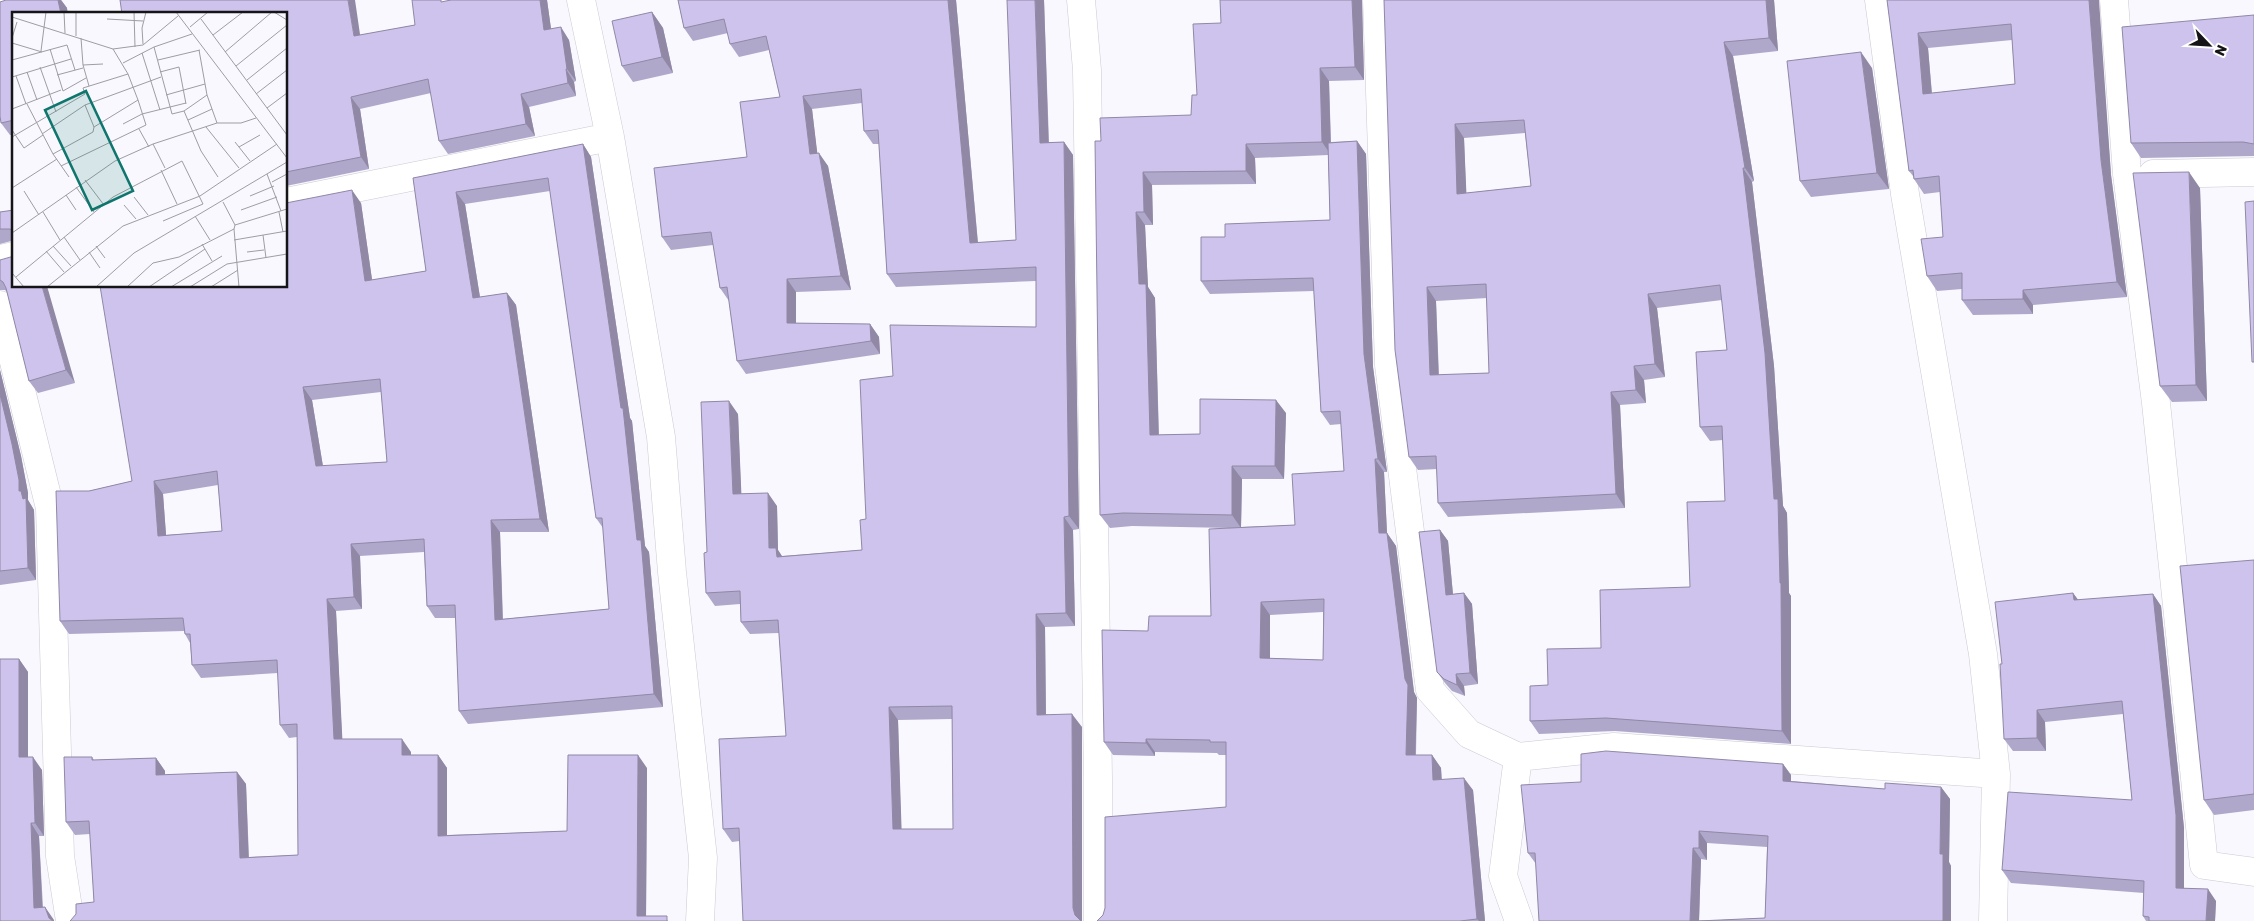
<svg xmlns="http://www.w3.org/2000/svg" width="2254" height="921" viewBox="0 0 2254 921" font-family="Rubik,sans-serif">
<rect width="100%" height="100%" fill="#f9f8fe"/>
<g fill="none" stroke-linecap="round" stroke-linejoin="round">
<defs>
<path id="minor" d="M581 0 610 137 661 437 672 572 703 858 700 921
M1081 0 1087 70 1098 778V921
M1377 0 1389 365 1430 690 1469 734 1518 757 1614 747 1996 774
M1879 0 1905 194 1983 654 1996 774 1993 921
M2114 0 2127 174 2156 403 2204 865 2254 872
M0 1 6 0
M2153 174 2254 172
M286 202 610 137
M0 259 14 256
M0 305 50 508 60 856 70 921
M1518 757 1503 876 1519 921"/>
</defs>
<use href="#minor" stroke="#cbcad2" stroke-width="29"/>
<use href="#minor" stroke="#fff" stroke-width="28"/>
</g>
<path fill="#b0a8cb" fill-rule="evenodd" d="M6 0H61L67 8 14 14V135H10L1 123Z
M448 0H547L551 29 569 40 576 81 574 82 576 96 529 107 535 136 448 154 439 141 431 93 360 109 369 169 286 186V14L360 35 415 25Z
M678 0H956L978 243 1016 240 1044 0 1049 142H1064L1073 155 1079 529 1073 530 1075 626 1045 627 1046 714 1082 727V921L740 841 732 842 723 829 786 736 779 633 750 634 741 622 740 604 715 606 706 593 707 552 738 414 741 494 777 506 778 550 782 556 862 550 866 519 893 376 1036 327V281L896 287 887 274 879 144H873L864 131 862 103 812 109 817 153 828 166 851 290 796 292V323L870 324 879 337 880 354 746 374 737 361 729 301 720 288 713 245 671 250 662 237 747 157 780 97 769 50 739 57 730 44 728 33 693 41 684 28ZM952 719 953 829H901L898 720Z
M1362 0 1364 80 1329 81 1331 142 1357 141 1366 154 1373 367 1387 472H1384L1387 533 1396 546 1414 692 1417 698 1416 755H1432L1441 768 1442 780 1473 790 1485 921H1097L1226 807V755H1219L1217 753 1155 752V756L1113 755 1104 742 1148 631 1211 616 1229 528 1132 526 1110 528 1100 515 1101 141 1191 115 1197 95 1221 23ZM1328 155 1330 220 1225 237 1201 281 1210 294 1314 291 1321 412 1330 425 1341 424 1344 471 1295 525 1241 527 1242 479H1284L1286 413 1200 434 1159 435 1155 298 1148 287 1145 225H1153L1152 185 1256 184 1255 158ZM1323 612V660L1270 658V615Z
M1384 0H1774L1778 51 1733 56 1754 181 1752 182 1774 366 1783 506 1787 513 1789 593 1791 596V744L1615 731 1539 734 1530 721 1548 685 1601 648 1690 587 1725 501 1723 440 1710 441 1700 427 1727 350 1722 300 1657 308 1665 377 1644 380 1646 403 1620 405 1625 508 1448 517 1438 503 1437 469 1418 470 1409 457ZM1525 133 1531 186 1466 193 1464 138ZM1487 298 1489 373 1439 375 1436 301Z
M1887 0 2098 1 2111 175 2127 297 2033 305V314L1973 315 1962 300V289L1937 291 1927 276 1943 237 1940 192 1924 194 1914 179 1913 176 1909 171ZM2012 40 2015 84 1932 93 1928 48Z
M652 12 663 28 673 73 633 82 622 66Z
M2254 15V156L2141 158 2131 143Z
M1872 68 1889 189 1811 197 1800 181Z
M583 144 591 157 630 418 632 421 645 546 649 552 663 707 468 724 459 711 456 618H435L427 606 424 552 360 556 362 609 336 611 342 739 411 752V755H438L447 768V835L567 831 647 768 646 916 671 921 94 902 90 834 75 835 66 822 92 757 94 760 156 758 165 771V775L237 772 246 784 249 857 298 855 297 737 289 738 280 725 278 673 201 678 192 665 190 643 185 634 184 631 69 634 60 621 89 491 132 481 361 203 372 280 426 271 413 178ZM550 191 596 518 603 528 609 609 503 619 500 532H549L516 305 507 293 480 297 465 204ZM381 392 387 462 323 466 312 400ZM218 485 222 531 166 535 163 494Z
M2200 188 2207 401 2172 402 2160 386Z
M14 210V241H11L0 244V212Z
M0 260 75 383 38 393 29 381 7 292 5 290H0Z
M0 370 21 456 28 493V500L34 510 36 580 0 585Z
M1440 530 1448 541 1453 594 1464 593 1472 604 1478 684 1464 686 1465 696 1452 691 1445 683 1437 672Z
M2254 560V810L2214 815 2204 800Z
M2073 593 2078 600 2153 594 2161 606 2184 828V888L2216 901 2215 921H2146L2143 916 2144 893 2011 883 2002 870 2132 800 2123 714 2045 722 2046 751H2013L2004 739Z
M19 659 28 672V757L42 770 44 836H39L43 907 54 921H0Z
M1783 764 1791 775V781L1885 789 1941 787 1950 799 1949 862 1951 866V921H1539L1536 864 1528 853 1581 782ZM1707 843 1767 847 1765 918 1699 921 1701 859 1707 860Z"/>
<path fill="#9088a5" d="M58 0H61L67 8 68 14H61Z
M348 0H355L362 48 354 36Z
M540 0H547L553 43 544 30Z
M948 0H956L979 256 970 243Z
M1035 0H1044L1049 156 1040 143Z
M1352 0H1362L1364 80 1355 67Z
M1766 0H1774L1778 51 1769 38Z
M2089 0H2099L2111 175 2127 297 2117 282 2101 160Z
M652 12 663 28 673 73 662 57Z
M561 27 569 40 576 81 567 69Z
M1918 33 1928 48 1933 109 1923 94Z
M1724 42 1733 56 1754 181 1745 168Z
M1861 52 1872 68 1889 189 1877 173Z
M1320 68 1329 81 1331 155 1322 142Z
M566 69 574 82 576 96 568 83Z
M521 94 529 107 535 136 526 124Z
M803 96 812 109 819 167 810 154Z
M351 97 360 109 369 169 361 157Z
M1455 124 1464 138 1467 207 1457 194Z
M1357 141 1366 154 1373 367 1387 472 1378 459 1364 354Z
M1064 142 1073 155 1079 529 1069 516Z
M583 144 591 157 630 418 632 421 645 546 649 552 663 707 654 694 621 408Z
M1246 144 1255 158 1256 184 1246 171Z
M819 153 828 166 851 290 841 276Z
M1743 168 1752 182 1774 366 1783 506 1787 513 1789 593 1791 596V744L1782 731 1774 499Z
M1143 172 1152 185 1153 225 1144 212Z
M2189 172 2200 188 2207 401 2196 385Z
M352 190 361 203 374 293 365 281Z
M456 192 465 204 482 310 473 298Z
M1136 212 1145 225 1148 287 1155 298 1159 448 1150 435 1139 284Z
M787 279 796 292V336L787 323Z
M42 286H47L75 383 66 370Z
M1427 287 1436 301 1439 388 1430 375Z
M2023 290 2033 305V314L2023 299Z
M507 293 516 305 549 532 540 519Z
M1648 294 1657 308 1665 377 1655 364Z
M870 324 879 337 880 354 871 341Z
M1634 366 1644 380 1646 403 1636 390Z
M0 370 21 456 28 493V500L34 510 36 580 28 568 19 491 0 394Z
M303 387 312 400 325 479 316 466Z
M1611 392 1620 405 1625 508 1616 494Z
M1276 400 1286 413 1284 479 1275 466Z
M729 401 738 414 742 508 733 494Z
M1375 459 1384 472 1387 533 1396 546 1414 692 1417 698 1415 768 1406 755 1379 533Z
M1232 466 1242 479 1241 528 1232 515Z
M154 481 163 494 167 548 158 536Z
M768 493 777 506 778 550 785 561 786 570 769 548Z
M1064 517 1073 530 1075 626 1066 613Z
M491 520 500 532 503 632 495 620Z
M1440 530 1448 541 1454 606 1446 595Z
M351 544 360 556 362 609 354 597Z
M1464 593 1472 604 1478 684 1470 673Z
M2073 593 2082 605 2074 600Z
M2153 594 2161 606 2184 828V900L2176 888Z
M327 599 336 611 343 752 334 739Z
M1261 602 1270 615V671L1260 658Z
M1036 614 1045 627 1046 728 1037 715Z
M19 659 28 672V770L19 757Z
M1456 674 1464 686 1465 696 1457 685Z
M889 707 898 720 902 842 893 829Z
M2037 710 2045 722 2046 751 2037 738Z
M1072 714 1082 727V921H1079L1075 915 1073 908Z
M402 739 411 752V768L402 755Z
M1146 739 1155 752V756L1146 743Z
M438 755 447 768V848L438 836Z
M638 755 647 768 646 921 637 916Z
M1432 755 1441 768 1442 793 1433 780Z
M33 757 42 770 44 836 35 823Z
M156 758 165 771V788L156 775Z
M1783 764 1791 775V792L1783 781Z
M237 772 246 784 249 870 240 858Z
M1464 778 1473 790 1485 921H1479L1477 919Z
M1941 787 1950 799 1949 862 1951 866V921H1943L1940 854Z
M31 823 39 836 43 921 34 908Z
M1699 831 1707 843V860L1699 848Z
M1693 848 1701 859 1699 921H1690Z
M2208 889 2216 901 2215 921H2206Z
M45 907 54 920V921H51L49 918Z"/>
<path fill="#cdc3ec" stroke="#9088a5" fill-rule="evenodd" d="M6 0H58L61 14H14V120L1 123 0 116V2Z
M120 0H348L354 36 415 25 412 0H441V2L451 0H540L544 30 561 27 567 69H566L568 83 521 94 526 124 439 141 428 79 351 97 361 157 286 172V14H122Z
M678 0H948L970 243 1016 240 1007 0H1035L1040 143 1064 142 1069 516 1064 517 1066 613 1036 614 1037 715 1072 714 1073 908 1075 915 1081 921H743L739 828 723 829 719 739 786 736 778 620 741 622 740 591 706 593 704 553 707 552 701 402 729 401 733 494 768 493 769 548H776L777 557 862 550 860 520 866 519 860 380 893 376 890 325 1036 327V267L887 274 878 130 864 131 861 89 803 96 810 154 819 153 841 276 787 279V323L870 324 871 341 737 361 727 287 720 288 711 232 662 237 654 168 747 157 740 102 780 97 766 36 730 44 724 19 684 28ZM952 706 953 829H893L889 707Z
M1220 0H1352L1355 67 1320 68 1322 142 1246 144V171L1143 172 1144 212H1136L1139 284H1146L1150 435 1200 434V399L1276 400 1275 466H1232V515L1123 513 1100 515 1095 141H1101L1100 118 1191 115 1192 95H1197L1193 24 1221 23Z
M1384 0H1766L1769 38 1724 42 1745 168H1743L1765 353 1774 499H1778L1780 583H1781L1782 731 1606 718 1530 721V686L1548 685 1547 649 1601 648 1600 590 1690 587 1687 502 1725 501 1722 426 1700 427 1696 352 1727 350 1720 285 1648 294 1655 364 1634 366 1636 390 1611 392 1616 494 1438 503 1436 456 1409 457 1395 350ZM1524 120 1531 186 1457 194 1455 124ZM1486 284 1489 373 1430 375 1427 287Z
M1887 0H2089L2101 160 2117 282 2023 290V299L1962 300V273L1927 276 1921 239 1943 237 1939 176 1914 179 1913 170 1909 171ZM2011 24 2015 84 1923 94 1918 33Z
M652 12 662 57 622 66 612 21Z
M2254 15V144L2243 142 2131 143 2122 27Z
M1861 52 1877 173 1800 181 1787 61Z
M1357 141 1364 354 1378 459H1375L1379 533H1387L1405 679 1408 685 1406 755H1432L1433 780 1464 778 1477 919 1460 921H1097L1103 915 1105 908V817L1226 807V742H1210V740L1146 739V743L1104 742 1102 630 1148 631 1149 616H1211L1209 529 1295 525 1292 474 1344 471 1340 411 1321 412 1313 278 1201 281V237H1225V224L1330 220 1328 143ZM1324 599 1323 660 1260 658 1261 602Z
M583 144 621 408H623L637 540H641L654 694 459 711 455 605 427 606 424 539 351 544 354 597 327 599 334 739H402V755H438V836L567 831 568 755H638L637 916H667V921H70L71 920 76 914V904L94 902 89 821 66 822 64 757H92V760L156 758V775L237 772 240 858 298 855 297 724 280 725 277 660 192 665 190 634H185L183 618 60 621 56 491H89L132 481 100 286H286V203L352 190 365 281 426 271 413 178ZM548 178 596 518H602L609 609 495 620 491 520 540 519 507 293 473 298 456 192ZM380 379 387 462 316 466 303 387ZM217 471 222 531 158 536 154 481Z
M2189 172 2196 385 2160 386 2133 173Z
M2254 201V362H2252L2245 202Z
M14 210V231L10 229H0V212Z
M14 256V286H42L66 370 29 381 6 288 3 282 0 280V260Z
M0 394 12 444 19 480V491H21L23 499 26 498 28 568 0 571Z
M1440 530 1446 595 1464 593 1470 673 1456 674 1457 685 1444 679 1437 672 1419 532Z
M2254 560V794L2204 800 2180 566Z
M2073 593 2074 600 2153 594 2176 815V888L2208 889 2206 921H2149V917L2143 916 2144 881 2002 870 2008 792 2132 800 2122 701 2037 710V738L2004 739 2000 664H2002L1995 602Z
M0 659H19V757H33L35 823H31L34 908 45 907 49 918 53 921H0Z
M1606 751 1783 764V781L1885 789V783L1941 787 1940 854H1943V921H1698L1765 918 1768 836 1699 831V848H1693L1690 921H1539L1535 853H1528L1521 785 1581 782V754Z"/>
<g transform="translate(12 12)">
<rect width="275" height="275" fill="#f9f8fe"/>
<path fill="none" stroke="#9e9da2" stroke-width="1" d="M52 0 53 21M122 0 123 35M164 0 275 146M262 0 275 8M0 5 101 37 116 62 126 88 134 113 49 154M95 7 131 9M189 7 275 123M178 15 196 0M201 23 231 0M64 24V0M0 26 5 10M69 26 71 53 77 74M0 31 30 40M131 32 130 16 134 0M142 35 160 102 172 99 195 83M38 37 51 79 74 66M101 37 131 33 166 4M187 38 195 83 205 111M29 39 34 0M213 40 260 0M130 41 148 98M0 48 55 33 63 58M146 48 188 38M111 51 142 35 180 22M71 53 91 52M224 54 275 13M28 55 44 100M15 60 25 88M148 60 167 55 174 92M45 63 71 56M4 64 14 92M0 65 59 47M235 68 275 36M244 82 275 58M154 83 193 72M15 92 41 142 57 165M255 96 275 81M0 97 49 78M172 99 189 139 206 165M176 108 200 97M111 112 130 102 174 91M82 115 126 88M194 115 227 156M127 117 137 135M0 118 12 136 31 123M30 122 73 93 149 65M0 125 73 82 71 76 116 62M223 130 238 149M141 132 153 156M227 135 248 123M41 142 81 120 82 115 73 93M149 158 165 192M255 162 269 199M73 168 92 193M260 170 275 162M64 175 82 200M0 176 45 147M12 179 27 203M54 183 64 198M238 184 262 174M122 185 136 203M211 190 223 213M112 193 124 207M229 198 265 185M31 200 48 228M267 200 271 220M183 204 198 228M222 217 227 275M0 221 103 149 141 132 205 111H229L244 106M251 223 254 246M52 225 68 248M222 228 275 219M190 232 200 249M41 234 59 254M84 234 93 246M34 239 52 260M77 240 88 256M235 240 252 238M0 261 12 275M4 265 101 185 170 149 191 192 151 209M35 275 111 214 188 184 265 132M84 275 122 241 275 150M115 275 141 251 167 245 222 217 223 213 275 197M137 275 193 237M159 275 210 244M178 275 215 252 275 242M199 275 226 258"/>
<path fill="#0f766e" fill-opacity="0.15" stroke="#0f766e" stroke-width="2.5" d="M74 79 121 179 80 198 33 98Z"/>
<rect width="275" height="275" fill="none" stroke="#151517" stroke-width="2.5"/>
</g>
<g transform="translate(2209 45) rotate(115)" stroke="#ffffff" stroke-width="4" paint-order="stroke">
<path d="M0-4L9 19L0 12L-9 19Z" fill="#151517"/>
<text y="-8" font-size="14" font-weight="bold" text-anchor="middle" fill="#151517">N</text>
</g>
</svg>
